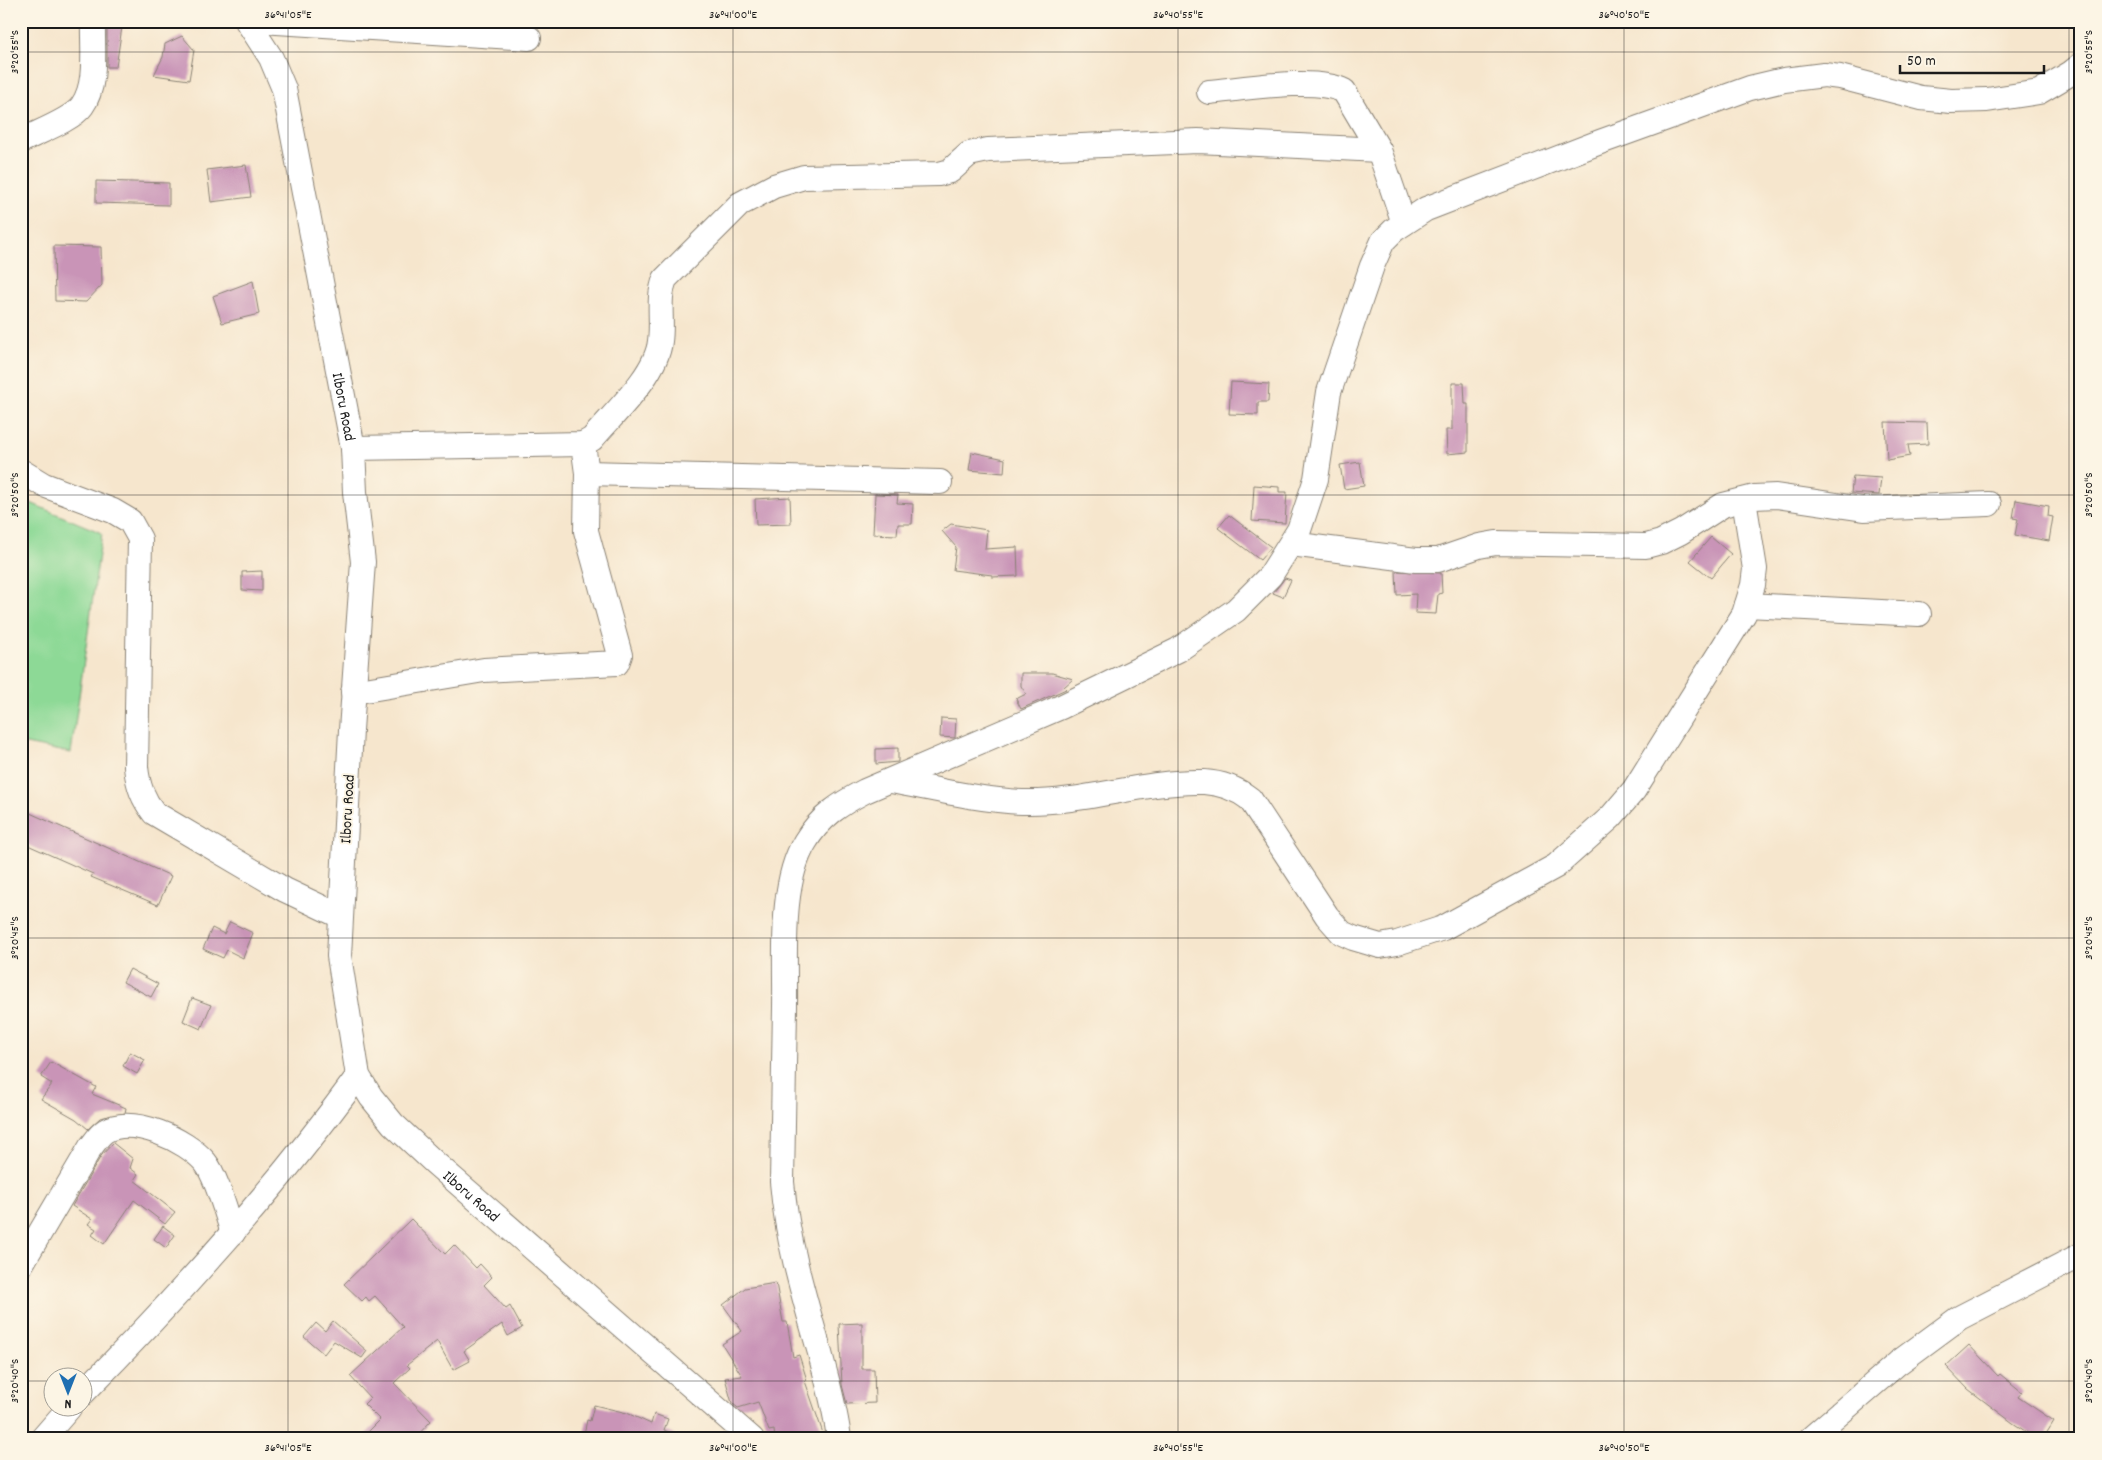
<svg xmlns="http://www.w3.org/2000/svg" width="2102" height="1460" viewBox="0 0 2102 1460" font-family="Dekko,sans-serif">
<rect width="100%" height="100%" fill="#fcf5e5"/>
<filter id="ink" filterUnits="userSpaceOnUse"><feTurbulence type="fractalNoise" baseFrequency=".02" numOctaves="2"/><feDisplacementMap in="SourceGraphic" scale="10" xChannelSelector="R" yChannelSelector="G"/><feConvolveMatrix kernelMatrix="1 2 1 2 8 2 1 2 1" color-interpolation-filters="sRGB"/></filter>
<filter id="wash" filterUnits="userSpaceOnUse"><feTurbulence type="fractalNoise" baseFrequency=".0096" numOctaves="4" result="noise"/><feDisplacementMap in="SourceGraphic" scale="20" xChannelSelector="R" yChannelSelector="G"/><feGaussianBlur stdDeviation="1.12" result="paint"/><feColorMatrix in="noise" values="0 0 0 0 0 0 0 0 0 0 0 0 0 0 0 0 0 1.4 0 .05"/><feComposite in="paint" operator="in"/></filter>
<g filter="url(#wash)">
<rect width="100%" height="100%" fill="#f6e6cd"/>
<path fill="#8dd996" stroke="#547a59" d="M21 499 102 533 71 753 21 743Z"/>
<g id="blocks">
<path fill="#c994b7" d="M107 21 122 27 116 67H107Z
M182 36 194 50 189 80 154 75 163 57 165 44Z
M246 165 251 197 211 202 207 170Z
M96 181 169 183V205L96 203Z
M54 246 101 247 102 285 86 302 55 301Z
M253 281 259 314 222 323 213 296Z
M1231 382 1269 384 1268 402H1258V415L1229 414Z
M1452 383H1464L1465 404H1468V452L1447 454 1446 430H1452Z
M1885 422 1927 423 1928 444 1908 445 1910 456 1887 460Z
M972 452 1005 459 1004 473 969 470Z
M1360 462 1364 486 1344 489 1340 465Z
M1853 476 1881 478 1879 495 1851 493Z
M1254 485 1279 487V492H1287L1285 523 1252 521Z
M875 494 898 495 897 503 913 504 912 524H898L897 535 873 534Z
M790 497 791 524 756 525 755 499Z
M2016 500 2049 506 2048 516 2053 517 2049 541 2015 535 2018 519 2013 518Z
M1229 515 1271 547 1260 560 1218 528Z
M951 524 987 530 985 549 1017 547 1018 576 992 577V575L953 570 956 547 942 531Z
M1711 537 1731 554 1711 578 1690 561Z
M262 571V591L242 590V572Z
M1396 571 1441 573 1442 593 1438 594 1436 614 1415 613 1416 594 1397 595Z
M1285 578 1291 580 1283 597 1273 593Z
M1021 673H1052L1073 679 1064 687 1066 689 1021 709 1016 699 1026 694 1021 686Z
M941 718 956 719 955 738 940 737Z
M898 748V762L876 764V749Z
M21 809 171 876 158 905 91 877 93 874 21 842Z
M230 922 253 933 243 958 227 950 223 958 203 949 212 928 224 934Z
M130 969 158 984 151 997 123 982Z
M192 998 211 1005 201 1029 183 1021Z
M130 1052 145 1060 137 1074 123 1066Z
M51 1062 96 1087 92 1094 126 1108 125 1113 100 1118 88 1129 76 1119 41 1099 52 1084 41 1077Z
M113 1143 133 1159 130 1168 138 1174 134 1180 175 1212 165 1224 134 1200 104 1244 92 1235 96 1229 88 1224 92 1219 72 1206 101 1156Z
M411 1219 445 1254 454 1245 476 1268 480 1264 492 1277 484 1285 506 1309 510 1306 522 1328 508 1336 502 1324 464 1351 470 1361 453 1370 437 1341 407 1365 410 1368 394 1383 431 1421 414 1439H361L380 1420 364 1404 370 1398 350 1376 403 1327 375 1296 369 1301 366 1297 362 1301 344 1284Z
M163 1226 175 1235 166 1248 154 1239Z
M776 1283 783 1322H787L793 1357 799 1355 807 1380 805 1381 825 1439H775L774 1430 769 1431 758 1402 738 1408 732 1403 725 1378 742 1376 722 1344 742 1331 723 1305 745 1288Z
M333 1321 367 1351 362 1358 334 1341 324 1354 304 1337 316 1323 325 1331Z
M862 1323V1369H874L875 1403 847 1404 842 1385 839 1324Z
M1969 1345 1998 1376 2000 1374 2022 1392 2018 1397 2054 1421 2043 1439H2037L2013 1423 1968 1389 1946 1366Z
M594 1405 627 1413 651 1424 654 1414 668 1419 664 1430 684 1439H583L587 1420 590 1421Z"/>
</g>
</g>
<g filter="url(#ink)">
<use href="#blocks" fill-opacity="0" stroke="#898174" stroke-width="1"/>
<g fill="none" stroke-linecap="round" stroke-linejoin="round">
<defs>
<g id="minor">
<path id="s1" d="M247 21 271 58 284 89 353 448 355 492 363 562 351 730 339 956 358 1076 371 1097 393 1124 435 1163 752 1439"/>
<path d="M261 21 529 38"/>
<path d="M1209 92C1242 89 1316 76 1344 91L1379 150 1404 223"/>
<path d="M21 141C38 132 72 120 82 106 98 84 92 47 93 21"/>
<path d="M353 448 583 444 592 439C614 413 657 374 660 341 663 320 657 299 665 279L740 204 774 186 804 177 939 174 950 171 969 154 988 150 1198 141 1379 150"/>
<path d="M21 471 44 485 113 511 130 521 140 539 136 767C138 786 143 799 154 813L285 890 340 916"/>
<path d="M587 473 940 482"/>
<path d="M1291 544 1416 560H1438L1479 546 1496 543 1646 546 1661 542 1681 532 1723 505 1754 497 1776 496 1864 509 1989 504"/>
<path d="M1747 605 1919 614"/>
<path d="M353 692 484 670 617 663 620 655 586 531 587 473 583 444"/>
<path d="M891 781C934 789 978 800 1022 802 1083 804 1144 780 1204 782 1221 783 1237 789 1250 799L1327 916 1342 933 1353 938 1380 946 1397 943 1443 928 1556 866 1611 817 1634 790 1744 614 1753 585 1755 569 1744 500"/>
<path d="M21 1265 90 1148C95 1142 99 1135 105 1131 133 1115 186 1140 205 1162 216 1175 227 1215 233 1233"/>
<path d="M82 1394C181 1294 275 1190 358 1076"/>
<path d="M42 1439 69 1408"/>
<path d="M839 1439C836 1410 827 1381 820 1353 804 1297 787 1241 782 1182 783 1124 784 1065 785 1007 786 957 779 885 805 842 820 817 840 804 865 791L1061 707 1178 650 1236 610 1270 576 1299 530 1316 479 1329 392 1372 266 1383 241 1394 230 1426 209 1600 142 1750 88 1784 80 1824 75 1840 77 1921 98 1951 101 1987 100 2039 92 2071 73 2081 65"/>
<path d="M1810 1439 1898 1363 1959 1318 2081 1255"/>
</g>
</defs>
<use href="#minor" stroke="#898174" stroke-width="26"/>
<use href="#minor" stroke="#fff" stroke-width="24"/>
</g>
</g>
<path fill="none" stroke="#1c1c1c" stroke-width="1" stroke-opacity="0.45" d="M288 21V1439M733 21V1439M1178 21V1439M1624 21V1439M2069 21V1439M21 52H2081M21 495H2081M21 938H2081M21 1381H52M82 1381H2081"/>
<g text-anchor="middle" stroke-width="4" stroke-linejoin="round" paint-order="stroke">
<g font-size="16" fill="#1c1c1c" stroke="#fcf5e5">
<text dy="6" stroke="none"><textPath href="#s1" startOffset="401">Ilboru Road</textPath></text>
<text transform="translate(346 809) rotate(-87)" y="6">Ilboru Road</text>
<text dy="6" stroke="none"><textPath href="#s1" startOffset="1240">Ilboru Road</textPath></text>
</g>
</g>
<rect width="2102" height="1460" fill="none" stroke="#fcf5e5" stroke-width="55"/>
<g transform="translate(68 1392) rotate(180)"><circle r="24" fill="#fcf5e5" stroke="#a29e95"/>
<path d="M0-4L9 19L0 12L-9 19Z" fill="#1f6fb2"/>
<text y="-8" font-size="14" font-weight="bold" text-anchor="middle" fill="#1c1c1c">N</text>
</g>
<path d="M1900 65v8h144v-8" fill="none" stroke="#1c1c1c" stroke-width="2.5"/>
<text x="1907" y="65" font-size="15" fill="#1c1c1c" stroke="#fcf5e5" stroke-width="4" paint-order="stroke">50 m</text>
<rect x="28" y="28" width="2046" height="1404" fill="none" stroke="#1c1c1c" stroke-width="2"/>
<g font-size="12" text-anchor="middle" fill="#1c1c1c">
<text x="288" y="18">36°41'05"E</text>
<text x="733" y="18">36°41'00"E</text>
<text x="1178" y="18">36°40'55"E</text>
<text x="1624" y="18">36°40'50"E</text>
<text transform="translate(2088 52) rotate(-90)" y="4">3°20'55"S</text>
<text transform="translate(14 52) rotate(-90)" y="4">3°20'55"S</text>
<text transform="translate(2088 495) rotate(-90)" y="4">3°20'50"S</text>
<text transform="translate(14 495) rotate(-90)" y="4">3°20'50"S</text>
<text transform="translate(2088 938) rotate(-90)" y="4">3°20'45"S</text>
<text transform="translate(14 938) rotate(-90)" y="4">3°20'45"S</text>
<text transform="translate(2088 1381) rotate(-90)" y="4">3°20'40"S</text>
<text transform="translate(14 1381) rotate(-90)" y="4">3°20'40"S</text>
<text x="288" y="1451">36°41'05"E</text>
<text x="733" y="1451">36°41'00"E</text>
<text x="1178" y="1451">36°40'55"E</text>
<text x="1624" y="1451">36°40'50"E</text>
</g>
</svg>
